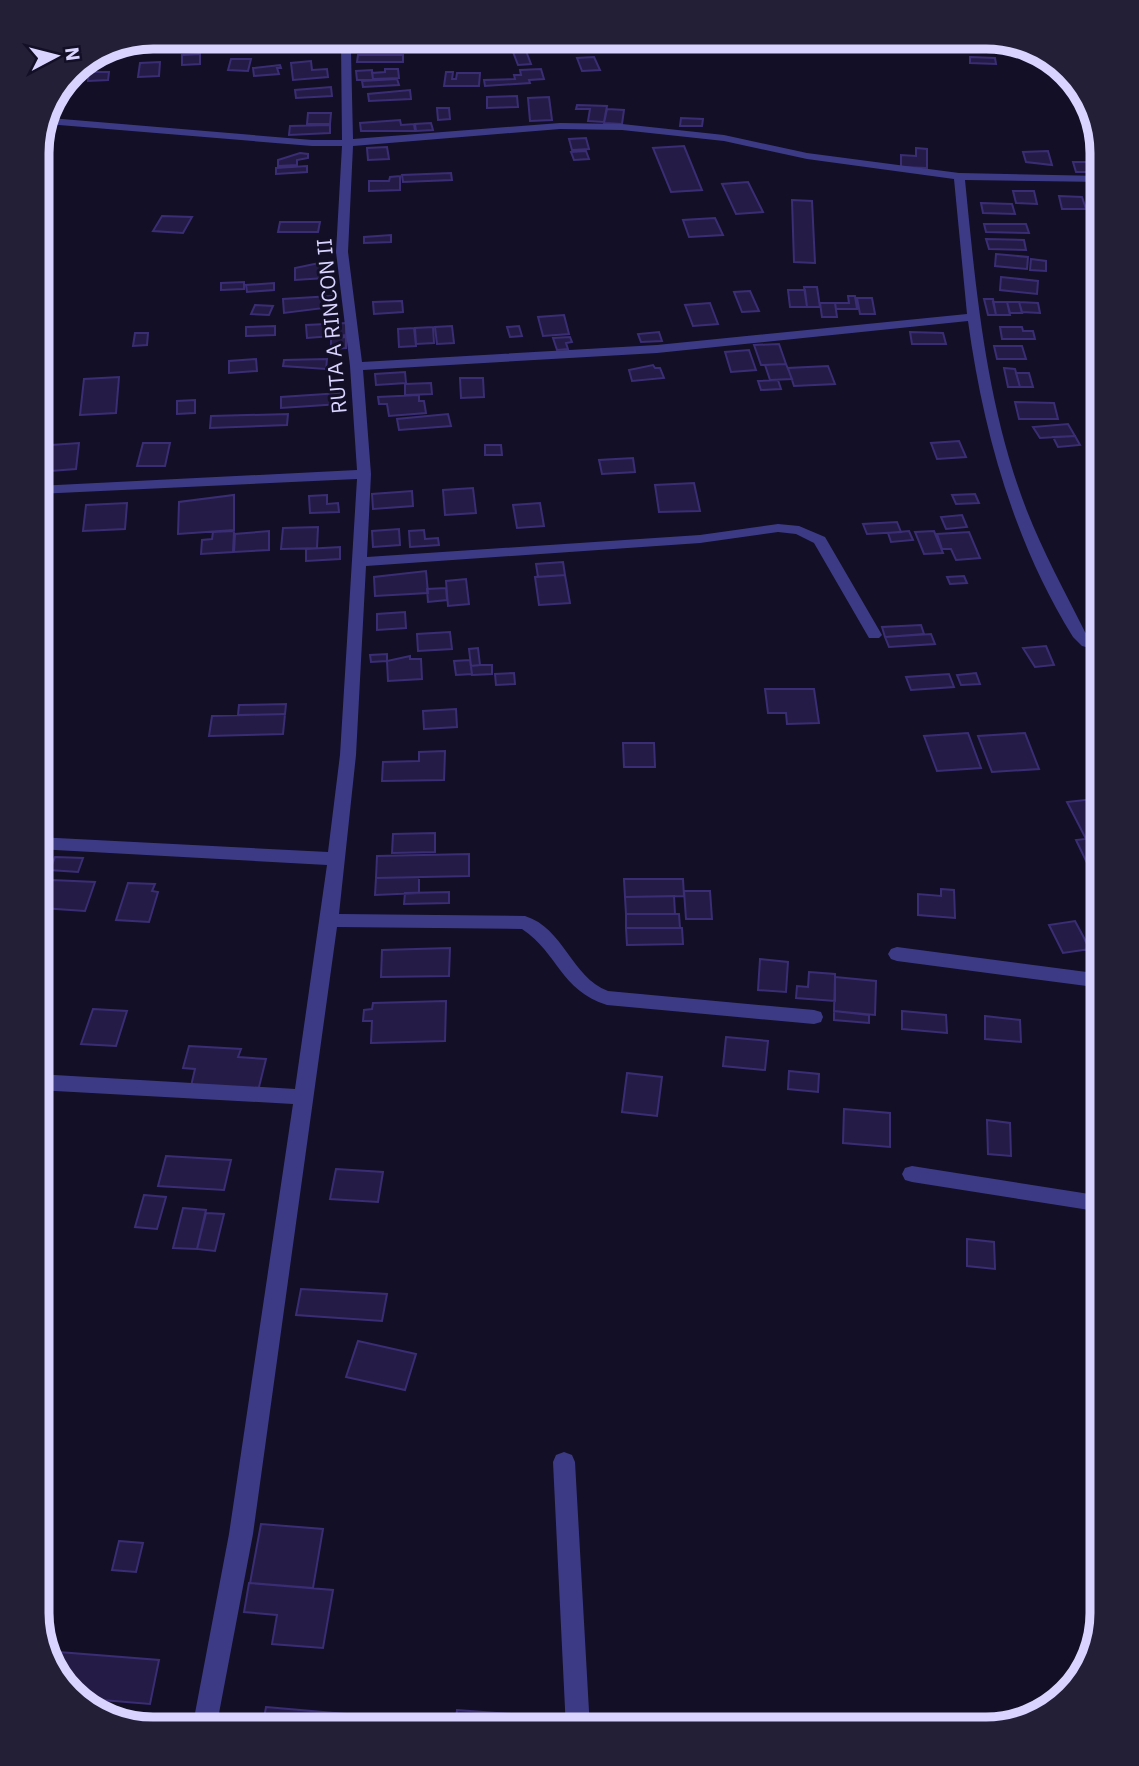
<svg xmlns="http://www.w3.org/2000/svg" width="1139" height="1766" viewBox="0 0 1139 1766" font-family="'IBM Plex Sans',sans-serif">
<rect width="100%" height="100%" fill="#130f26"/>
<path fill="#241b47" stroke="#3b2d73" stroke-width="2" d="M526 51 531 64 518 65 513 52Z
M200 54V64L182 65V55Z
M358 55H403V62H357Z
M594 57 600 70 582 71 577 58Z
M970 57 995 58 996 64 970 63Z
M231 59H251L248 71 228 70Z
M311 61 312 70 327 69 328 77 293 80 291 63Z
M160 62 159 76 138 77 140 63Z
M280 65 281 68H277L279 74 254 76 253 68Z
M385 69H398L399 78 373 79 372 73 385 72Z
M541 69 544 79 529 80 530 83 485 86 484 80 515 79 514 75H521L520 70Z
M372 70 373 80H357L356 71Z
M89 72H109L108 80 88 81Z
M446 72H453L452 79H456L457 73H480L479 86H444Z
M397 79 399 85 363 87 362 81Z
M331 87 332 96 296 98 295 90Z
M410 90 411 99 369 101 368 94Z
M517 96 518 107 487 108V97Z
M549 97 552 120 530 121 528 98Z
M577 105 607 106 604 122 588 121 590 109H576Z
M437 108H449L450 119 438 120Z
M607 109 624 110 622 124 604 123Z
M308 113H331L330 124H307Z
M681 118 703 119 702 126H680Z
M400 120 401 125 414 124 415 131H361L360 123Z
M431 123 433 130 416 131 415 124Z
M330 125V133L289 135 290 126Z
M586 138 589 149 572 150 569 139Z
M684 146 702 190 671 192 653 148Z
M387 147 389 159 368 160 367 148Z
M916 148 927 149V168L901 167V155L916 156Z
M586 151 589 159 574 160 571 152Z
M1048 151 1052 165 1026 162 1023 152Z
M300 153 308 154V158L297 160V165L278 166V160Z
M1073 162H1091L1095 172H1076Z
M307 166V172L276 174V168Z
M451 173 452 180 403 182 402 175Z
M400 176V190L369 191V181H389L390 177Z
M748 182 763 212 736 214 722 184Z
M1013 191H1034L1037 204 1016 203Z
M1059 196 1082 197 1086 209H1062Z
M792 200 812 201 815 263 794 262Z
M981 203 1012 204 1015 214 983 213Z
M162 216 192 217 183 233 153 231Z
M715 218 723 235 689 237 683 220Z
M280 222H320L318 232H278Z
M984 224H1026L1029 233 986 232Z
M391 235V242L364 243V237Z
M986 239 1024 240 1026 250 989 249Z
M996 254 1028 257 1027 269 995 266Z
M1031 259 1046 261V271L1030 270Z
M324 262 325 278 295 280V268Z
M1001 277 1038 281 1037 294 1000 290Z
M244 282V289L221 290V283Z
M274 283V290L247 292 246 285Z
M804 287H817L820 307H807Z
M788 290H805L807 307H790Z
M750 291 759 311 742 312 734 292Z
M331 296 332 307 284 313 283 299Z
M848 296H855L857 309H836L835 303H849Z
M857 298H872L875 314H860Z
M984 299H993L996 315H988Z
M402 301 403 312 374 314 373 302Z
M993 302H1007L1010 315H996Z
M1007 302H1019L1022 313H1010Z
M1019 302 1038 303 1040 313 1022 312Z
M710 303 718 324 693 326 685 305Z
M820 303H835L837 317H822Z
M255 305 273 306 269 315 251 314Z
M564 315 569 334 543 336 538 317Z
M346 323V335L307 338 306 325Z
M275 326V335L246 336V327Z
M452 326 454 343 437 344 435 327Z
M519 326 522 336 510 337 507 327Z
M433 327 434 343 416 344 415 328Z
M1000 327H1022L1023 331H1033L1035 339H1002Z
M414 328 416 346 399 347 398 329Z
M659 332 662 341 641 342 638 334Z
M910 332 943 333 946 344H912Z
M135 333H148L147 345 133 346Z
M346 337V348L331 349V338Z
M570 337 572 342 566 343 568 349 557 350 553 338Z
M779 344 786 364 761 365 754 345Z
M994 346H1022L1026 359H997Z
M749 350 756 370 731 372 725 352Z
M256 359 257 371 229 373V361Z
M327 359 326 369 283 366 284 360Z
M786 364 792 379 770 380 765 365Z
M653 365 655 368H660L664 378 632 381 629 370Z
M828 366 835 384 794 386 788 368Z
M1004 368 1015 369 1020 387H1008Z
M405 372 406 383 376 385 375 374Z
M1016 373H1029L1033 387H1020Z
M119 377 116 413 80 415 84 379Z
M460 378H483L484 397 461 398Z
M778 380 781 389 761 390 758 381Z
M431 383 432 394 405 395V384Z
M340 393V404L281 408V397Z
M419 395V401H424L426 413 389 416 387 404H379L378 397Z
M195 400V413L177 414V401Z
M1015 402 1054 403 1058 419H1019Z
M288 414 287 425 210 428 211 416Z
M448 414 451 426 399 430 397 419Z
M1068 424 1075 436 1040 438 1033 427Z
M1075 436 1080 445 1058 447 1053 437Z
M959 441 966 457 937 459 931 443Z
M79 443 76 469 37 472V446Z
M143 443H170L165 466H137Z
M485 445H501L502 455H485Z
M633 458 635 472 602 474 599 460Z
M694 483 700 511 659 512 655 485Z
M473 488 476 513 445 515 443 490Z
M412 491 413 506 373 509 372 494Z
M975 494 979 503 956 504 952 495Z
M234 495V530L178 534 179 502Z
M327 495V504L338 503 339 512 310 513 309 496Z
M46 500 45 516H37V501Z
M127 503 125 529 83 531 86 505Z
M540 503 544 526 517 528 513 505Z
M962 515 967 527 946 529 941 517Z
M897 522 901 532 867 534 863 524Z
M318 527 317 548 281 549 283 528Z
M399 529 400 545 373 547 372 531Z
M424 530 425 539 438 538 439 545 410 547 409 531Z
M234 531 233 552 201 554 202 540 212 539 213 532Z
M269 531V550L234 552 235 534Z
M909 531 913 540 891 542 888 533Z
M934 531 943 553 924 554 915 532Z
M969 532 980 558 956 560 951 549H942L937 534Z
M340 547V559L306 561V549Z
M563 562 565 575 538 577 536 564Z
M426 571 428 593 375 596 374 577Z
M565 575 570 603 539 605 535 577Z
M964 576 967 583 950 584 947 577Z
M466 579 469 604 448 606 446 581Z
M446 588 447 600 428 602 427 589Z
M405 612 406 628 377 630V614Z
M921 625 924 634 885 637 882 627Z
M450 632 452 649 418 651 417 634Z
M931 634 935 644 889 647 885 637Z
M1046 646 1054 665 1035 667 1023 648Z
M478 648 480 665 471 666 469 649Z
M387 654V661L371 662 370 655Z
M410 656V659H421L422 679 388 681 387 661Z
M470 660 472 674 456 675 454 661Z
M480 665H492V674L472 675 471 666Z
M514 673 515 684 496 685 495 674Z
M976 673 980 684 961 685 957 675Z
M949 674 954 687 911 690 906 677Z
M765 689H814L819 723 787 724 786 713H768Z
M286 704 285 714 238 715 239 705Z
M456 709 457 727 424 729 423 711Z
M285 714 283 734 209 736 212 716Z
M968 733 981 768 937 771 924 736Z
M1025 733 1039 769 992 772 978 736Z
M623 743H654L655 767H624Z
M445 751 444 780 382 781 383 762 419 761V752Z
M1102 798V837L1086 839 1067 802Z
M435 833V852L392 853 393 834Z
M1102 837V863L1088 865 1076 840Z
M469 854V876L376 878 377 856Z
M55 857 83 858 78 872 50 870Z
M376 878H419V893L375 895Z
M624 879H683L684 896 625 897Z
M52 880 95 882 85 911 42 908Z
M128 883 155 884 152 891 158 892 149 922 116 920Z
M941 889 954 890 955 918 918 915V894L941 896Z
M684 891H710L712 919H686Z
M449 892V903L404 904 405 893Z
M674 896 675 914H626L625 897Z
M626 914H679L680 928H626Z
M1075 921 1090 949 1063 953 1049 925Z
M626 928H682L683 944 627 945Z
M1102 938V960H1095L1085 940Z
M450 948 449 976 381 977 382 950Z
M760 959 788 962 786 992 758 990Z
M809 972 835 974V1001L796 998 797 986 808 987Z
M835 977 876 981 875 1015 834 1011Z
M446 1001 445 1041 371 1043 372 1021H363L364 1010 372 1009 373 1003Z
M93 1009 127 1011 116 1046 81 1044Z
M834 1011 869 1015V1023L834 1020Z
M902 1011 946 1015 947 1033 902 1029Z
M985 1016 1020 1020 1021 1042 985 1039Z
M726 1037 768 1041 765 1070 723 1066Z
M189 1046 241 1049 238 1057 266 1059 258 1091 191 1086 195 1069 183 1068Z
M789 1071 819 1074 818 1092 788 1089Z
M627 1073 662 1077 657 1116 622 1112Z
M844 1109 890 1113V1147L843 1143Z
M987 1120 1010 1123 1011 1156 988 1154Z
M1090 1132 1102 1133V1165H1093Z
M166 1156 231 1160 224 1190 158 1186Z
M336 1169 383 1172 378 1202 330 1199Z
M144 1195 166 1197 157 1229 135 1227Z
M183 1208 206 1210 197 1249 173 1248Z
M206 1213 224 1214 215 1251 197 1249Z
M967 1239 994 1242 995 1269 967 1266Z
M301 1289 387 1294 382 1321 296 1315Z
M358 1341 416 1354 405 1390 346 1377Z
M261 1524 323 1529 313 1588 250 1583Z
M119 1541 143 1543 136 1572 112 1570Z
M249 1583 333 1590 323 1648 272 1644 277 1615 244 1612Z
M46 1651 159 1660 150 1704 78 1698 49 1665Z
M266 1707 345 1714 343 1729H262Z
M457 1710 536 1716 535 1729H455Z"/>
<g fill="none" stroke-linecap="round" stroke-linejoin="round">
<path fill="#3d3a85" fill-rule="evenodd" d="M579 41 574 44 351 52 353 139 560 123 622 124 724 135 807 153 959 173 1102 176V182L965 180C976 291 986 405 1027 511 1043 552 1065 592 1085 632L1092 639 1102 641V651L1082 646 1073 637C1014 542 983 431 968 321L657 353 363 370 371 474 367 557 700 535 778 524 799 526 825 537 882 635 879 638H869L814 543 796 534 778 532 700 543 366 566 356 755 339 914 525 916C564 928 571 977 608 991L814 1010 821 1012 823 1017 821 1022 814 1024 607 1005C560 990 559 954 522 929L337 927 253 1534 216 1729H192L229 1534 293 1104 37 1090V1074L295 1089 327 865 37 849V837L328 852 340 755 357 479 37 494V486L357 470 350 366 336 252 342 146H312L47 124 50 118 312 140H342L341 43H351V46ZM560 129 622 130 724 141 807 159 954 179 967 314 657 345 362 362 348 252 353 146Z
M327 43 322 46 103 49 109 45Z
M897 947 1102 974V988L897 961 891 959 888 954 891 949Z
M912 1166 1102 1196V1212L912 1182 905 1180 902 1174 905 1168Z
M564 1452 572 1455 575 1462 590 1729H566L553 1462 556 1455Z"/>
</g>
<g text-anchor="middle" stroke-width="6" stroke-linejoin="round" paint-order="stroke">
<g font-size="21" fill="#d9d4ff" stroke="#130f26">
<text transform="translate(332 326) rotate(-95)" y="7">RUTA A RINCON II</text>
</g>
</g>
<path d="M0 0H1139V1766H0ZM153 49H986A104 104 0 0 1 1090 153V1613A104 104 0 0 1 986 1717H153A104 104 0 0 1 49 1613V153A104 104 0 0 1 153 49Z" fill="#231f37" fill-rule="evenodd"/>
<path fill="none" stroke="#d9d4ff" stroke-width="9" d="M153 49H986A104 104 0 0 1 1090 153V1613A104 104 0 0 1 986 1717H153A104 104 0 0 1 49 1613V153A104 104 0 0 1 153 49Z"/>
<g transform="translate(56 56) rotate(83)" stroke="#130f26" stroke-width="5" paint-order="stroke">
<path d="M0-5L12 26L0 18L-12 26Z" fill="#d9d4ff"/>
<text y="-10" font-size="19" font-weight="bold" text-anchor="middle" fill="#d9d4ff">N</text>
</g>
</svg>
